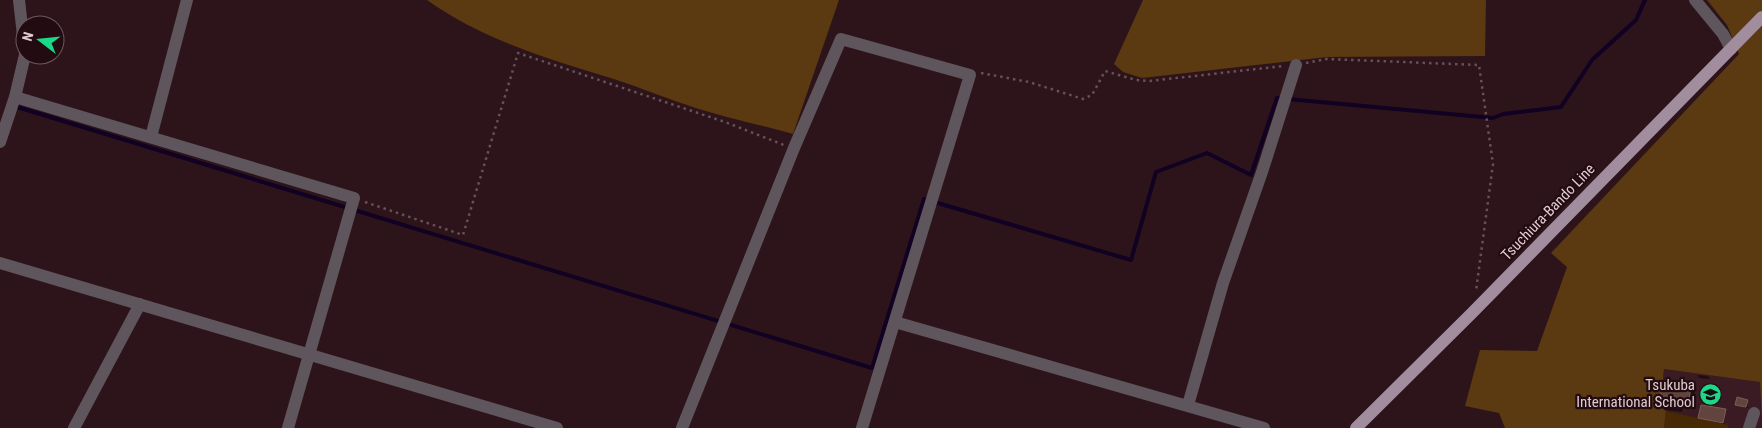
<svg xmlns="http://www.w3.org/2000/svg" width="1762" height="428" viewBox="0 0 1762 428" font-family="'Roboto Condensed',sans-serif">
<rect width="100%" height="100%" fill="#2c141a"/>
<path fill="#3a1b24" d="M1664 369 1761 382 1762 428H1664L1666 412 1660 407Z"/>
<path fill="#472904" d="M1666 411 1728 425V428H1664Z"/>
<path fill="#5b3911" d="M427 0H839L793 134C758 124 721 117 687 105 659 96 632 84 604 76 542 57 480 38 427 0Z
M1143 0H1486L1485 56 1327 57 1142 78 1123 72 1114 64Z
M1707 0H1762V422L1760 382 1664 369 1660 407 1666 411 1664 428H1505L1499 413 1465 406 1480 350 1537 351 1567 267 1551 253 1739 54 1727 25Z"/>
<path fill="#0007" d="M1697 375 1708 376 1710 379 1699 378Z
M1691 385 1695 389 1693 407 1683 406 1682 412 1665 410 1661 406Z
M1747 401 1748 408 1736 404Z
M1725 410 1724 424 1700 418Z"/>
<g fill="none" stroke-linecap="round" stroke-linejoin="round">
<path stroke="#110122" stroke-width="4" d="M17 107 872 368 924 199 1131 260 1156 172 1207 153 1251 175 1277 98 1493 118 1503 114 1561 107 1592 60 1636 20 1645 0"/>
</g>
<path fill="#60443d" stroke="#7b5d55" d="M1662 381 1691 384 1689 404 1679 403V408L1660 407Z
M1737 397 1748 400 1746 407 1735 405Z
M1701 405 1726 409 1723 423 1698 418Z"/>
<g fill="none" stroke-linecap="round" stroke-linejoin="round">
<path stroke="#675156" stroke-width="2.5" stroke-dasharray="2.5 4" stroke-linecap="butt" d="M1306 63 1326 59 1479 65 1493 164 1476 291
M981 73 1029 82 1083 99 1092 95 1105 71 1136 80 1150 81 1283 66
M365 202 463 235 518 53 725 122 784 145"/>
<path stroke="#5f555d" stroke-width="12" d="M19 0 25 53
M1695 0 1723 34 1731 49
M15 97 354 198 288 428
M151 137 187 0
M0 142 15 97 25 55
M0 263 557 428
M895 322 1264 428
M1188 405 1223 283 1262 172 1296 65
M74 428 140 304
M682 428 794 148 841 39 970 75 862 428
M1749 428 1754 413"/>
<path stroke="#a28d9e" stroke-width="12" d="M1356 428 1472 313 1762 17"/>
</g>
<defs>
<symbol id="school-disc" viewBox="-11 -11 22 22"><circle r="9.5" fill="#1ad988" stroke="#220b11"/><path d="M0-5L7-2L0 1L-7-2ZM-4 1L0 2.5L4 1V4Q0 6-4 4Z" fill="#111"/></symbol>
</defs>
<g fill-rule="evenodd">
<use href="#school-disc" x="1698" y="382" width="25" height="25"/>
</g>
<g text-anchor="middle" stroke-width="4.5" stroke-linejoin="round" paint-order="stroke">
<g font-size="15" fill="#dfcdd0" stroke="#220b11">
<text transform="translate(1548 212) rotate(-46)" y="5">Tsuchiura-Bando Line</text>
</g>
<g font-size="15" fill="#dfcdd0" stroke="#220b11" text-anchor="end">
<text x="1695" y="390">Tsukuba<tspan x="1695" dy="17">International School</tspan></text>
</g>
</g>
<g transform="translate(40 40) rotate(286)"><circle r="24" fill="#220b11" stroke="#6e595d"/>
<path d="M0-4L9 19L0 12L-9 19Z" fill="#1ad988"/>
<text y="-8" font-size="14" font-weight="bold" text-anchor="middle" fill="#dfcdd0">N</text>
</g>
</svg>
